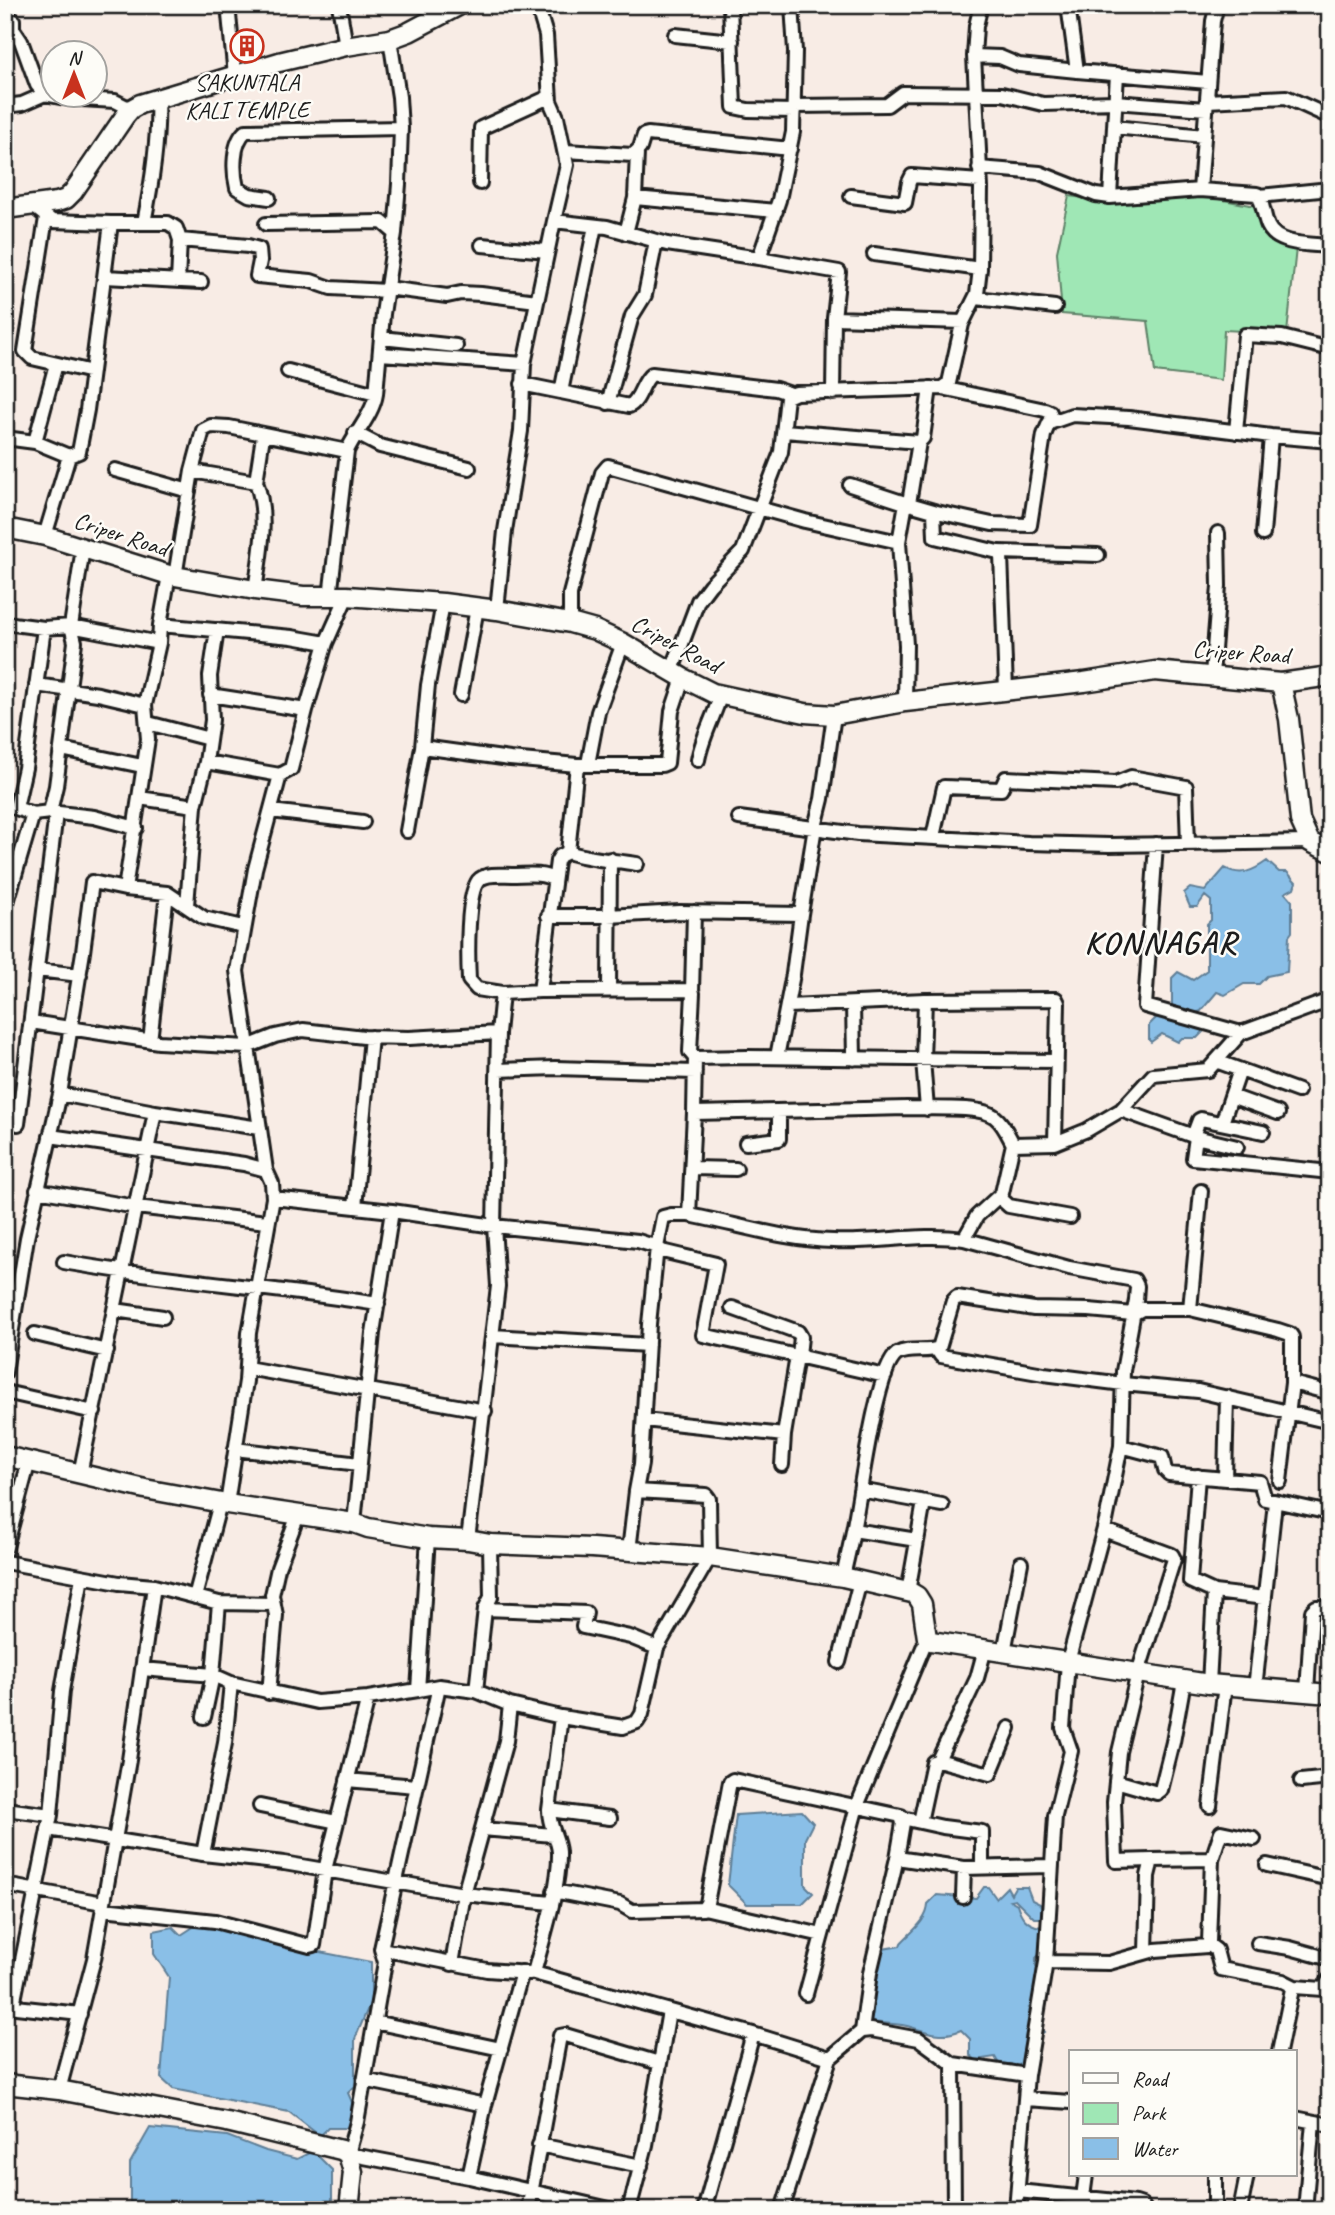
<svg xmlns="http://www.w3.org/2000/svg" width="1335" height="2215" viewBox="0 0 1335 2215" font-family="Caveat,sans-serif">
<rect width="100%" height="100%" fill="#f8ece5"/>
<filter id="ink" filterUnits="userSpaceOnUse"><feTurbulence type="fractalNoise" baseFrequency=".0143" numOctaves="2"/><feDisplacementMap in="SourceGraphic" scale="14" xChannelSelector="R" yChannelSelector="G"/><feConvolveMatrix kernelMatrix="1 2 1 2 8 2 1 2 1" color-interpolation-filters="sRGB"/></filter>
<g filter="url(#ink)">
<path fill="#9fe7b5" stroke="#5e8268" stroke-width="2" d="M1187 193 1255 206 1271 242 1296 248 1287 333 1224 330 1221 380 1155 372 1148 321 1062 314 1057 252 1069 196 1122 203Z"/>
<path fill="#8abfe7" stroke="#5e7e96" stroke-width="2" d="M1267 861 1279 872H1287L1296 882 1294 888 1285 893 1292 901V932L1289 936 1287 972 1267 976 1259 984H1244L1225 995 1217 992 1201 1011 1196 1013 1207 1028 1197 1038H1182L1178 1042 1162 1034 1151 1042 1149 1040V1025L1159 1015 1180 1013 1172 1005V978L1178 972 1193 980 1207 970V924L1211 920V901L1205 896 1197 907H1190L1184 893 1190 888 1205 891 1225 868C1241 877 1253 871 1267 861Z
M802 1811 813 1823 805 1839V1885L813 1893 802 1904H747L728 1885 736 1815Z
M984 1887H988L996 1898 1007 1887 1011 1894 1015 1887H1027L1032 1900 1040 1904 1044 1912 1042 1918H1034L1015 1899 1010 1900 1017 1904C1021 1917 1026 1924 1040 1927V1954L1036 1958V1966L1040 1974 1033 1993V2004L1029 2008 1040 2016V2028L1044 2032 1025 2047V2066L1015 2068 1011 2064H999L995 2057 976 2060 970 2055V2039L961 2030C942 2039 925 2031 907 2026 895 2023 880 2023 868 2022L873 1966 883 1949 900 1946 901 1943C911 1932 928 1920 928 1904L937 1895 976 1898Z
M204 1920 223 1923 235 1935H266L274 1943 371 1962V2001L355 2039V2086L348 2093 355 2109 352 2128H328L320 2136 289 2112 173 2089 161 2078 169 1977 154 1954V1931L173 1927 181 1935Z
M150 2128 227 2136 266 2151 297 2159 313 2151 332 2170V2210H139L130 2201V2163Z"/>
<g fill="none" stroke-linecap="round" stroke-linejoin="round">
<defs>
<path id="street" d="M228 5 235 76
M339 5 346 46
M537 5 546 35 550 101 557 117 567 165 554 221
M730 5 734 107 748 110 794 111
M792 5 795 51 793 132 779 200 759 258 839 272 834 318 833 393
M1068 5 1077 71 1208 82
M5 23 13 20V29L21 41 37 85 45 94 65 98 115 101 131 109
M675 35 732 41
M974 56 1000 57 1019 65 1077 71
M1207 101 1286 97 1330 117
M5 106 22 104 45 94
M794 106 887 105 903 93 1002 94 1043 104 1115 102 1206 109
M1114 127 1204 136
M565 151 633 155 640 148 644 135 648 134 790 149
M979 168 1040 173 1096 195 1110 197 1200 190 1257 194C1264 203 1263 215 1268 226 1277 246 1311 244 1330 246
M480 183 481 128 549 97
M1200 190 1213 21 1217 5
M851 196 905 203 909 182 912 176 980 181
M1259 196 1330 189
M1110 197 1117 74
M269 198 249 195 237 188C233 172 232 142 246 131L401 128
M635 198 776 211
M46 218 25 351 32 358 92 372
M111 223H144C152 182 159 139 157 97
M144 223H168L176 228 180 240 178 281
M266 224 382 222 395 233
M626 233 635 198 637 153
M180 240 248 246 259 249 260 261 257 276 311 281 331 288 387 291
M482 245 547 251
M874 254 980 269
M105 277 201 282
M387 288 447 296 461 293 481 294 537 301
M976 298 1055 307
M834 318 963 322
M382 338 456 346
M380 354 524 364
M288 371 376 394
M522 384 629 406C641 400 641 382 652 374L776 389 791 394
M942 388 1045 410 1050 412 1052 421
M561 392 595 226
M608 403 632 316 645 295 656 241
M784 431 919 442 923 438 930 388
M1236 432 1245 335 1282 337 1330 349
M355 433 380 446 469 468
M5 438 35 442 69 456 79 452 87 410 111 223 52 221 33 206
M35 442 56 364
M115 470 189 491
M192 471 203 430 211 426 229 427 347 451
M256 482 263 436
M850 485 905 503
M909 503 919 442
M934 511 935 537 998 552 1001 555 1006 690
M1263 534 1271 436
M45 536 69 456
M999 552 1098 555
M175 577 192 471 256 482C269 515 260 556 255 590
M330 597 347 451C355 433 373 414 376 394L383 314 395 233 399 184 401 128 399 97 390 39
M497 610 505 531 521 431 524 364 554 221 607 227 667 244 759 258
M5 623 44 628 71 626 159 643
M570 623V594L602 473 608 466 805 521 899 542
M160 625 292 637 326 643
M672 670 698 601 710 585 743 551 781 452 787 397 796 393 942 388 949 383 962 324 977 294 980 269 981 188 974 56 976 26 981 5
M1212 675 1219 586 1218 533
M36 685 98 694 145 705
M210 695 306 710
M461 695 477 608
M905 702 906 645 899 542 906 503 937 512 992 524 1030 525 1044 435 1049 423 1072 415 1129 418 1271 436 1330 441
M148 723 209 739
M422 747 510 759 577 765
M61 749 142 766
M698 760C702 737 714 717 721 694
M206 762 280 775
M588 764 598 712 623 643
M139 798 195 806
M271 811 363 822
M50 812 94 817 136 828
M33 814 16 808 25 768 44 628
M739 818 858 834 1029 843 1109 845 1310 842
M407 831 422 747 428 685 443 603
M933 837 944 787 1001 789 1006 778 1116 783 1131 777 1186 787 1188 844
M1156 844 1145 1006 1241 1033
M568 852C590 860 614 860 637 864
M125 889 167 893 204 918 243 927
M187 905 195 806 206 762 212 720 210 676 217 630
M5 909 33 814 50 812 56 786 75 642 71 626 83 548
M548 916H608L680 912 801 914
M37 970 80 975
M609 990 610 859
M540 991 691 990 693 993 690 1052 695 1058
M692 992 694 912
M502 993 477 989 469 980C468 961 466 889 480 879 488 873 502 875 512 875 526 875 542 872 554 880
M925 1000 1056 999 1058 1003 1055 1143
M853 1004 854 1059
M788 1006 925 1000 923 1060 927 1109
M31 1022 159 1042 247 1047 275 1036 303 1030 364 1037 409 1038 498 1033
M150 1041 167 893
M777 1057 793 974 801 914 815 827 822 799 834 715
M1216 1061 1298 1091
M498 1070 555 1068 695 1072
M60 1094 155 1112
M1231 1096 1278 1113
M907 1108C928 1109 980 1105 995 1117 1004 1124 1008 1135 1013 1144L1002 1193 977 1216 964 1239C920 1233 877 1243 833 1241 784 1240 737 1224 689 1215L694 1113Z
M1121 1110 1153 1075 1208 1070 1241 1033 1330 1000
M694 1113 695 1058 747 1057 1056 1061
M1222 1123 1240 1070
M18 1124 56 813
M50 1136 244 1164 266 1170
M1193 1136 1199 1120 1201 1119 1263 1132
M1196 1137 1193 1158 1330 1172
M746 1143 779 1139V1111
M1013 1144 1055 1143 1087 1130 1121 1110 1196 1137 1237 1147
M693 1168 736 1169
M37 1190 136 1207 267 1222
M999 1197 1009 1206 1070 1217
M273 1198 392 1211 373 1333 354 1523
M355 1207 371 1037
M392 1211 494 1226 638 1241 657 1247 649 1324 641 1464 636 1491 629 1551
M689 1215H671L663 1217 657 1247 662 1251 716 1264 703 1335 797 1356
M964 1239 1069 1268 1134 1280 1137 1286 1136 1300 1123 1371 1121 1446 1106 1521 1068 1662 1063 1728 1071 1751 1055 1816 1046 1962
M64 1262C168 1281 274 1287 378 1304
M732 1308 798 1332 801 1337 799 1355
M1190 1309 1201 1191
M115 1310 163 1317
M35 1334 107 1351
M493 1336 648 1345
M937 1350 941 1356 1044 1374 1123 1384 1198 1391 1330 1422
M247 1368 485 1411
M5 1372 27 1238 60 1094 83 952 92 882 125 889 148 739 145 705 159 643 160 625 169 575
M5 1392 94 1412
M644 1420 784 1435 782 1465
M784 1435 797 1356 885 1376
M1121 1446 1162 1457 1165 1470 1169 1474 1260 1482 1265 1499 1330 1513
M235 1449 359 1464
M80 1474 155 1112 259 1128
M1198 1476 1190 1581 1214 1592 1265 1598
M1225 1479 1227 1397
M1280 1481 1292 1383
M860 1490 942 1505
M227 1504 246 1381 249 1333 273 1198 272 1183 266 1170 237 971 255 869 280 775 291 769 306 710 326 643 347 596
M853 1530 917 1540
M1104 1530 1172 1555 1174 1559 1138 1673 1119 1752 1114 1802 1116 1861 1152 1860
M428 1538 418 1690 439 1686 381 1949 385 1962 357 2122 348 2154 469 2177 614 2210
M468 1540 498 1286 494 1226 498 1033 502 993 540 991 557 861 560 856 568 852 577 765H662L667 763 672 711 683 678
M5 1551 29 1461
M5 1562 119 1583 154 1586 219 1603 274 1604
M843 1577C847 1558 852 1539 855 1520 861 1491 876 1369 897 1354 909 1347 926 1353 939 1348L953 1301 957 1297 1034 1309 1089 1310 1133 1314 1142 1309H1190L1278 1330 1290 1334 1292 1337V1383L1330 1393
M908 1592 924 1502
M195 1597 220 1503
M485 1609 586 1613 583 1627 630 1637 657 1648 710 1557 709 1499 706 1495 636 1491
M985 1649 977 1678 938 1760 990 1774 1009 1728
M1004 1652 1021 1563
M839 1662 860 1581
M142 1669 213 1675 231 1683 225 1743 203 1854
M231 1683 317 1702 368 1698 418 1690
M1209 1684 1214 1592
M439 1686 476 1691 510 1705 561 1717 549 1810C549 1827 558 1838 559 1852 560 1887 543 1938 534 1973L753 2034
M1255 1689 1275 1502
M476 1691 485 1609 491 1597 490 1544
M1307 1692 1312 1611 1316 1607H1330
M269 1693 276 1615 272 1595 278 1568 298 1515
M204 1717 213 1675 219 1603
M561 1717 623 1727 637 1722 642 1714 657 1648
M347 1780 416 1786
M1116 1781 1157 1793 1161 1790 1173 1742 1184 1681
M1301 1781 1330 1778
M260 1806 337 1822
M1210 1806 1225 1685
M5 1809 51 1815
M549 1810 610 1818
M902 1818 943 1827 982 1832V1867
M920 1822 933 1762
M48 1829 203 1854 284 1863 464 1894 551 1903
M482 1829 553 1835
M1212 1859 1221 1832 1254 1839
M1267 1865 1330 1879
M5 1885 103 1903
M554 1891 620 1904 632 1911 703 1909 707 1903 730 1782 733 1780 901 1816 903 1823 897 1858
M963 1897 964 1868
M704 1908 822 1935
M103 1909 215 1921 310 1946 314 1945 325 1870 368 1698
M1258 1943 1290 1948 1330 1959
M1208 1944 1216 1950 1221 1969 1283 1981 1295 1987
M381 1949 487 1970 530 1973
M452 1964 464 1894 506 1741 510 1705
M806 1994 857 1806 927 1638
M13 2005 51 1815 62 1691 82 1577
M7 2006 80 2014
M374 2022 501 2049
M862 2031 870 1973 897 1858 964 1868 1050 1866
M1279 2052 1292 1989 1295 1987 1323 1989 1330 1979
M830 2058 862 2031 871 2030 919 2039 953 2064 1027 2075 1016 2210
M953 2064 954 2210
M1027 2075 1046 1962 1109 1963 1155 1950 1207 1946 1209 1942 1212 1859 1152 1860 1148 1876 1146 1952
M364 2080 485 2105
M59 2090 94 1959 129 1760 154 1586
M1026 2099 1071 2102
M1295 2118 1330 2125
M539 2145 641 2166
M1215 2175V2210
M469 2177 485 2105 522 1972
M1018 2191 1136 2203 1142 2205 1145 2210
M1083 2197 1086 2175
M528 2210 560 2036 565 2035 659 2063
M629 2210 646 2145 669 2011
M704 2210 753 2034 830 2058 782 2210
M1240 2210 1247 2175
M1305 2210 1313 2122"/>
<path id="secondary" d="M5 209 57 202 66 199 73 192 125 116 131 109 140 104 279 62 346 46 390 39 409 32 460 5
M5 528 45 536 169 575 255 590 303 596H347L443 603 497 610 570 623 595 630 623 643 683 678 713 693 805 713 834 715 905 702 1084 682 1155 671 1281 683 1330 676
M1281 683 1289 719 1300 820 1310 842 1330 852
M5 1456 145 1489 227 1504 354 1523 368 1528 428 1538 468 1540 490 1544 592 1548 710 1557 843 1577 912 1593 917 1596 922 1604 927 1638 931 1641 1209 1684 1330 1694
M5 2084 59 2090 227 2122 341 2150 348 2154 353 2172 349 2210"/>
</defs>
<use href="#street" stroke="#1c1c1c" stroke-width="18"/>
<use href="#secondary" stroke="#1c1c1c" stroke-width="23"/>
<use href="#street" stroke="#fdfcf7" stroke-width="12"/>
<use href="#secondary" stroke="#fdfcf7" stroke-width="18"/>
</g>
</g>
<defs>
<symbol id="building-ring" viewBox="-11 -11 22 22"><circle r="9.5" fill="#fdfcf7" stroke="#c8321e" stroke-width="1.5"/><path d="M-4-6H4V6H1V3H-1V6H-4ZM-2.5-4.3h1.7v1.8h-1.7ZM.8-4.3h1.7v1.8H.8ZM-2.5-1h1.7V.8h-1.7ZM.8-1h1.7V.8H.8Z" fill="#c8321e"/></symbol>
</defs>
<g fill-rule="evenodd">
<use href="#building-ring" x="228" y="27" width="38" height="38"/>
</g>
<g text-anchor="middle" stroke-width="5" stroke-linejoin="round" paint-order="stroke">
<g font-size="24" fill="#1c1c1c" stroke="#fdfcf7">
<text x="247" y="90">SAKUNTALA<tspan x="247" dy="28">KALI TEMPLE</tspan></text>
</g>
<g font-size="24" fill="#1c1c1c" stroke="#fdfcf7">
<text transform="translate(121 534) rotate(18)" y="8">Criper Road</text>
<text transform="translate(676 644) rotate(28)" y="8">Criper Road</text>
<text transform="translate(1241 652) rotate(4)" y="8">Criper Road</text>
</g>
<g font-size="32" font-weight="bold" letter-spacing="2" fill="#1c1c1c" stroke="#fdfcf7">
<text x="1161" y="953">KONNAGAR</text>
</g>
</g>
<rect width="1335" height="2215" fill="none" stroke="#fdfcf7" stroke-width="28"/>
<rect x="14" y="14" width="1307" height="2187" fill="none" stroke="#1c1c1c" stroke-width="2.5" filter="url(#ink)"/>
<rect x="1069" y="2050" width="228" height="126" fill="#fdfcf7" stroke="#a3a29f" stroke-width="2"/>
<rect x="1083" y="2073" width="35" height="10" fill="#fdfcf7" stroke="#a3a29f" stroke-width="2"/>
<text x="1132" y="2086" font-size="21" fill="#1c1c1c">Road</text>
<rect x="1083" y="2103" width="35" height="21" fill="#9fe7b5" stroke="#a3a29f" stroke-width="2"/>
<text x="1132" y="2120" font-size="21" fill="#1c1c1c">Park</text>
<rect x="1083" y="2138" width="35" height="21" fill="#8abfe7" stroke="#a3a29f" stroke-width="2"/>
<text x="1132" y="2156" font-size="21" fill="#1c1c1c">Water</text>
<g transform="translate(74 74)"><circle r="33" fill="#fdfcf7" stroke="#a3a29f" stroke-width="2"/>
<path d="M0-5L12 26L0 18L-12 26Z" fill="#c8321e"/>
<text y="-10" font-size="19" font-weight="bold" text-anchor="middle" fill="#1c1c1c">N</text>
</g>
</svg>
